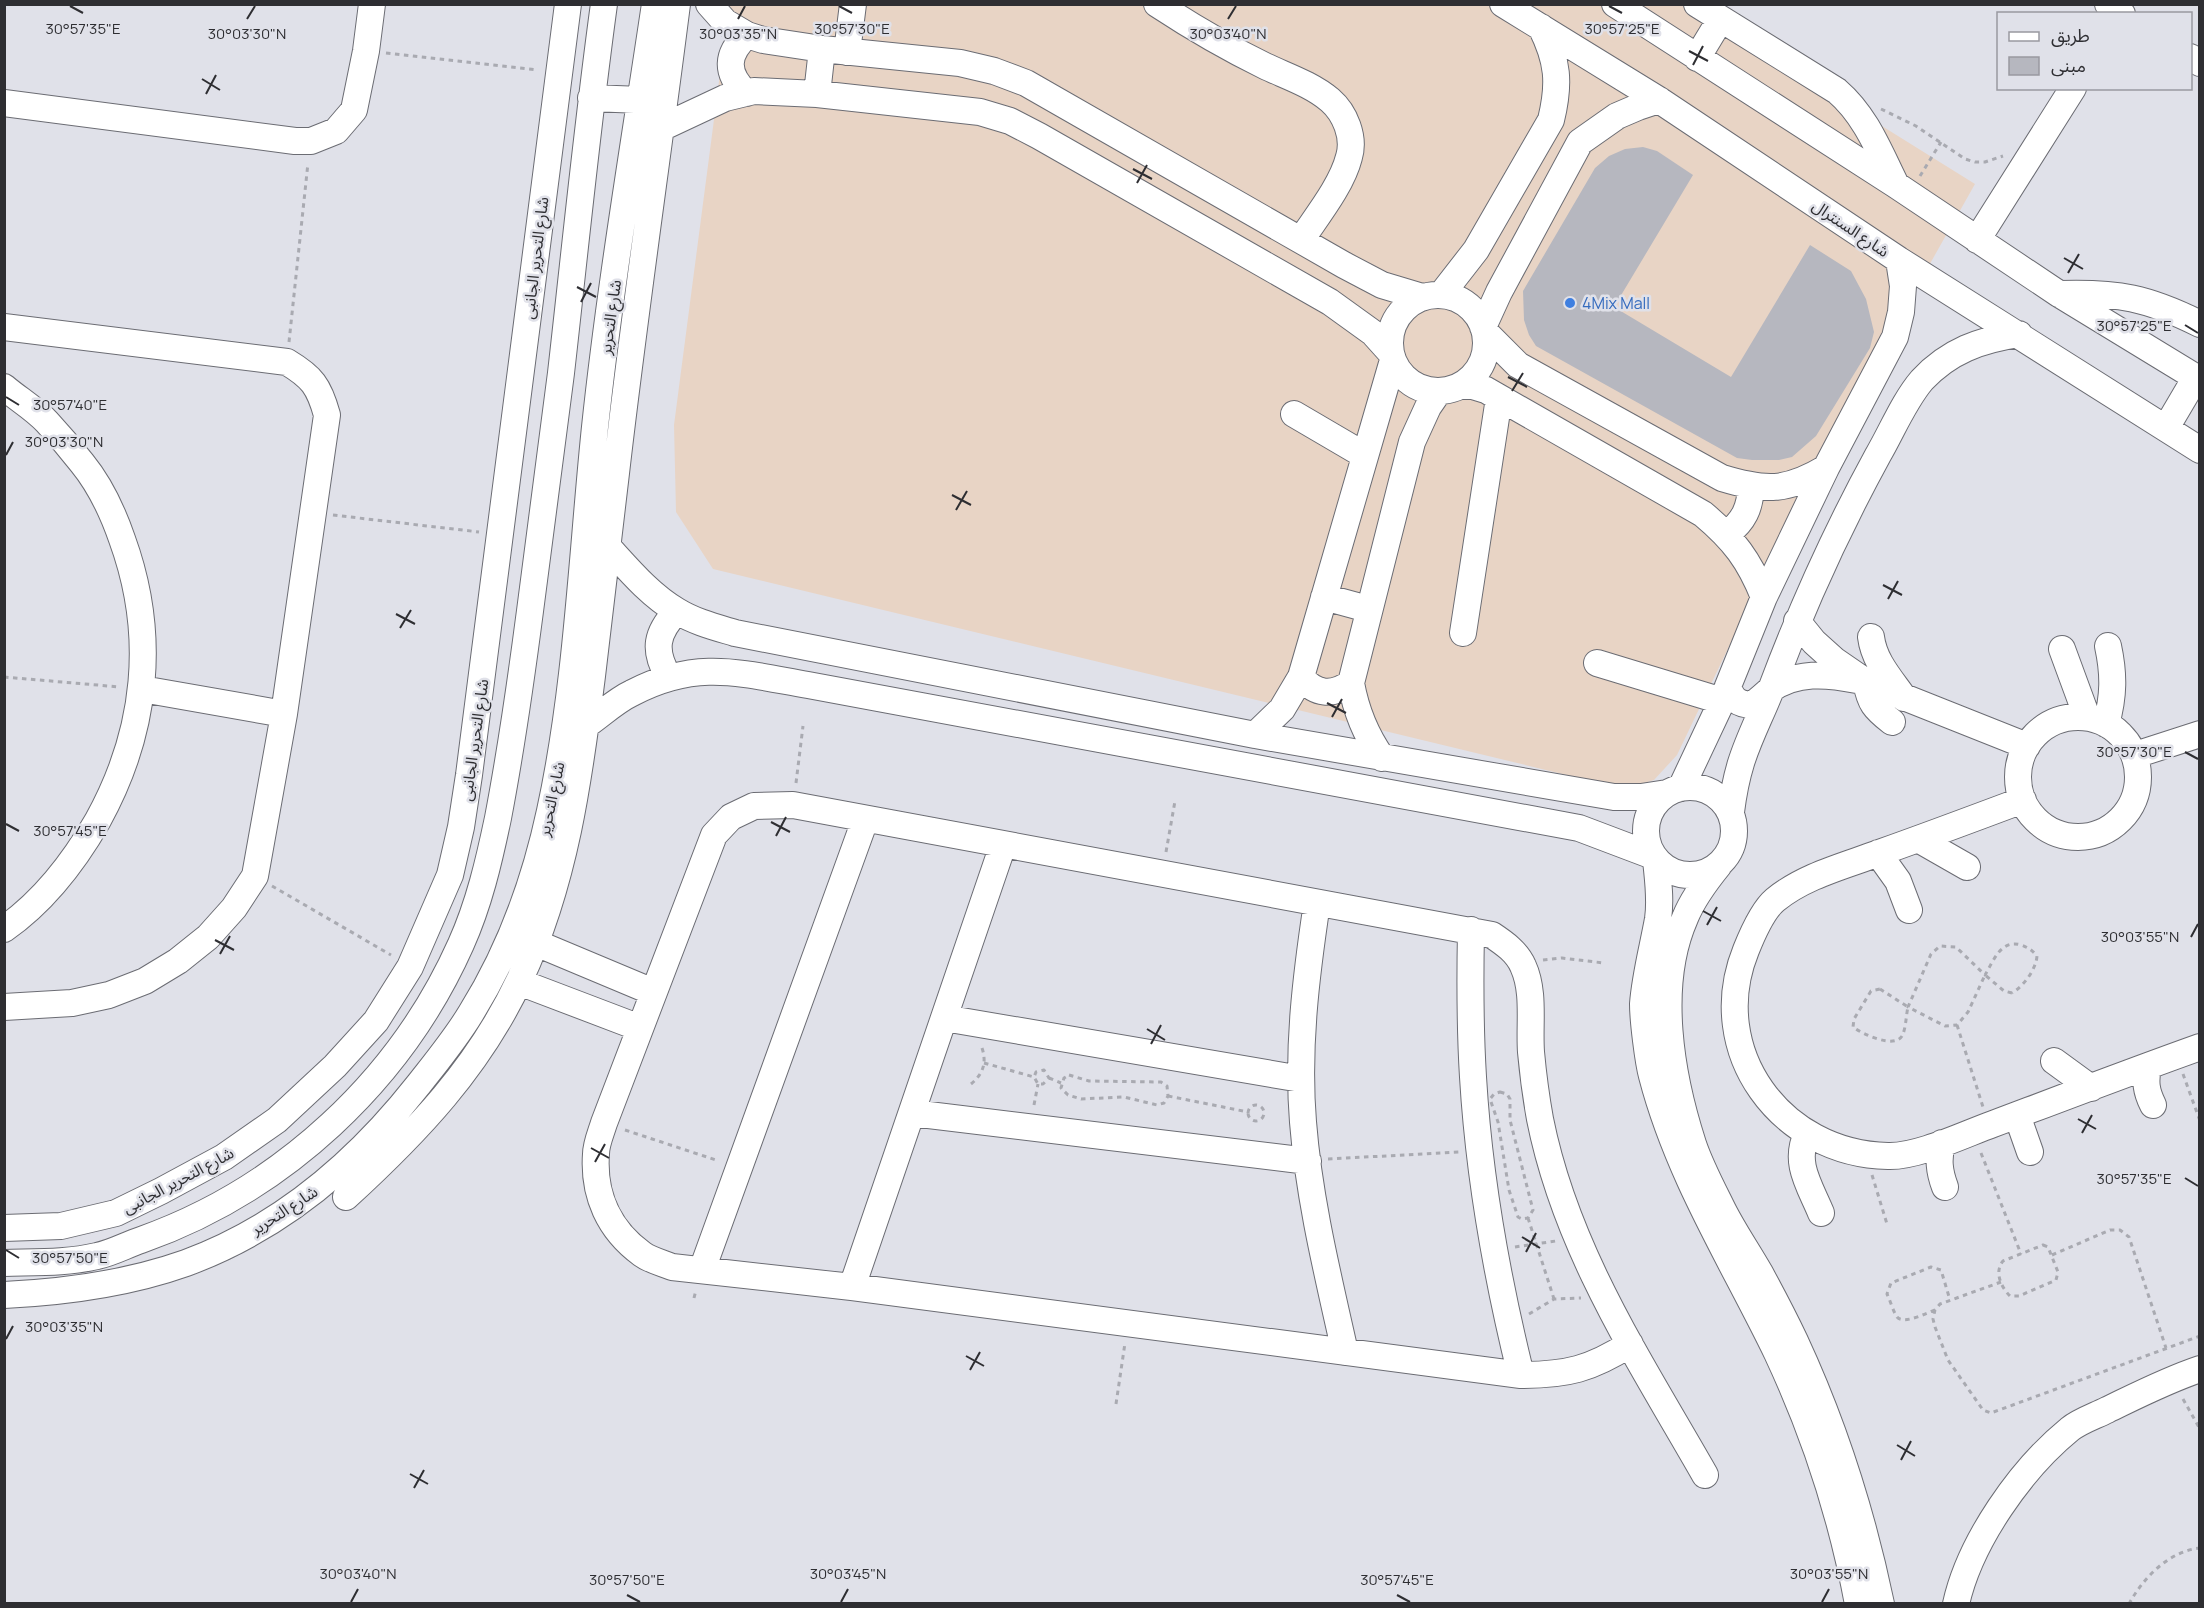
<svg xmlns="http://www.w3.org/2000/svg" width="2204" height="1608" viewBox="0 0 2204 1608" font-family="Manrope,'Noto Sans Arabic',sans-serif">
<rect width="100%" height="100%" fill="#e0e1e9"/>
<path fill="#e8d4c5" d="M729 5H1688L1975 184 1814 469 1677 755 1654 780 1625 789 713 569 676 512 674 425Z"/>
<path fill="#b6b7bf" d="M1643 147 1657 151 1693 175 1614 307 1731 377 1810 245 1851 271 1866 299 1874 332 1870 348 1816 436 1792 457 1779 460H1752L1737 458 1536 346 1529 335 1524 320 1523 291 1595 168 1609 156 1625 149Z"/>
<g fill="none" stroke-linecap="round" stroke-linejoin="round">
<defs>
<path id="minor" d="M709 4 725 22 747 35 763 40 822 49 960 63 994 71 1026 83 1344 265 1382 285 1422 297
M1157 4C1192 27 1228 48 1265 66 1286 76 1311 84 1330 100 1345 113 1355 137 1349 157 1342 185 1317 216 1301 240
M1503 4 1659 100 1899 260 2200 450
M1615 4 1896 185 2059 294 2200 380
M1697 4 1837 91C1866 116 1879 151 1896 185
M2108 4 2122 14
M847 52 853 4
M2190 57 2200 63
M1697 58 1720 20
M746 93C725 73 726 54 747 35
M817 94 822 49
M591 98 641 100
M4 103 295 141H311L336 131 354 110 366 51 372 4
M661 128 725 98 754 91 817 94 980 112 1010 121 1039 136 1330 302 1373 333 1391 353
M1977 240 2073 88
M2059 294C2118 292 2148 298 2200 324
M1441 295 1476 250 1551 120C1560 83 1558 61 1541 27
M1390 343a48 48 0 1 1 96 0a48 48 0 1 1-96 0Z
M4 327 287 362C312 377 319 386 327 415L284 714 255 876 234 908 208 937 178 961 145 981 109 995 72 1003 4 1007
M1483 327 1499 292 1580 142 1617 116 1638 107 1659 100
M1485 332 1518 365 1722 478C1765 491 1786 492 1826 468
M1459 386H1473L1486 390 1703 514C1734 540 1749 560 1764 597
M4 387C18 399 35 409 47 422 59 435 71 449 82 463 100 485 113 513 122 539 157 635 147 731 98 820 75 860 43 902 4 929
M1294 414 1364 455
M2166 428 2196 377
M1727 534C1744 521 1750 508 1751 487
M608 547C629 570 650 595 677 611 695 622 715 627 735 633L1255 735 1614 797H1641L1667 793
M1324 597 1368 609
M1797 621 1814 642 1834 660 1866 682 2027 746
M1463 633 1499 398
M1871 637C1874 661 1890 678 1904 698
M2062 649 2087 717
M1597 663 1722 701
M668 676C653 650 656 633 677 611
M1301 677C1316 695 1332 696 1351 683
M1866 682C1870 703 1874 708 1892 722
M1728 686C1732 700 1738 704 1752 705 1759 700 1764 695 1770 690 1796 671 1827 674 1857 680
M142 689 284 714
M2018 777a60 60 0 1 1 120 0a60 60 0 1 1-120 0Z
M2106 724C2114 696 2114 674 2108 646
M586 725C601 715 615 701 632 693 697 659 739 673 808 685L1579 828 1653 856
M1255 735 1282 709 1301 677 1393 360
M2135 755 2200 734
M1382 758C1365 734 1356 711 1351 683L1412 442 1428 407 1439 391
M1646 831a44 44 0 1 1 88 0a44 44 0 1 1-88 0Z
M1681 788 1722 701 1764 597 1826 468 1895 337 1901 312 1903 286 1899 260
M2023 800C1975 818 1927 836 1879 853 1844 866 1804 876 1775 900 1763 910 1752 935 1746 950 1705 1051 1781 1154 1888 1156 1918 1157 1965 1134 1993 1124 2062 1098 2130 1072 2200 1047
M1731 812C1733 796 1736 779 1741 763 1749 737 1762 713 1772 687 1802 607 1837 530 1878 455 1892 431 1904 401 1922 380 1949 351 1980 340 2019 334
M1918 839 1967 867
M1878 853 1898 881 1909 910
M1656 860C1658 880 1661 899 1658 919 1653 947 1645 976 1643 1004 1643 1020 1648 1061 1652 1076 1678 1176 1733 1262 1777 1353 1814 1432 1842 1518 1858 1604
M1719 865C1706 881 1693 898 1685 918 1655 986 1671 1076 1693 1144 1700 1165 1711 1186 1721 1206 1732 1229 1747 1250 1760 1273 1772 1295 1784 1318 1795 1341 1834 1425 1862 1513 1881 1604
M1317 903C1306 976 1297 1048 1303 1122 1309 1199 1328 1276 1345 1352
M1471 930C1470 979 1470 1028 1473 1077 1479 1178 1497 1278 1521 1375
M536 943 653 992
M519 982 640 1028
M944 1018 1301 1079
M2054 1061 2091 1088
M2148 1067C2145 1082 2146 1091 2153 1105
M912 1113 1308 1161
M2017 1115 2030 1152
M1807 1134C1793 1163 1810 1186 1821 1213
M1942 1143C1938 1159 1939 1171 1945 1187
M346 1197C417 1132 479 1067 520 979 565 883 579 780 592 676 600 608 608 541 616 473 634 317 657 161 677 4
M4 1228 61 1226 116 1213 161 1191 224 1157 277 1120 335 1066 376 1021 410 967 450 875 461 827 469 775 568 4
M4 1263C35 1262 68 1263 97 1256 112 1253 126 1245 141 1240 282 1190 400 1081 461 944 479 904 489 861 498 818 511 750 521 680 530 611 540 532 551 453 561 373 575 250 587 127 604 4
M702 1270 865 820
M852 1287 1003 845
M4 1295C67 1292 127 1284 186 1263 281 1228 357 1163 419 1084 437 1061 456 1038 471 1013 509 952 535 881 550 811 577 687 582 553 595 427 610 286 634 145 655 4
M1630 1344C1591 1369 1567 1375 1521 1375L852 1287 672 1267C662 1263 650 1260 642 1254 609 1230 593 1195 596 1154 596 1144 601 1133 604 1123L714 835 731 817 754 806 793 805 1492 935C1504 943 1517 952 1523 966 1535 992 1529 1024 1531 1052 1533 1074 1536 1097 1540 1119 1566 1250 1640 1361 1705 1475
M1956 1604C1970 1541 2021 1469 2070 1429 2080 1421 2095 1416 2107 1410 2138 1395 2167 1380 2200 1369"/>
</defs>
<use href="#minor" stroke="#6b6c73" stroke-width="28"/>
<path stroke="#a9aab1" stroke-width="3" stroke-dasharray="4.5 4.5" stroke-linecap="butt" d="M386 53 537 70
M1881 109 1916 126 1965 159 1975 162H1985L2003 156
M1920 176 1941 142
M289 342 308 163
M333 515 479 532
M4 677 120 687
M796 783 803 726
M1166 852 1175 801
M272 886 391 955
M1543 960 1562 958 1604 963
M1880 989 1908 1007C1906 1015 1906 1029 1902 1036 1894 1049 1862 1034 1853 1027L1854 1019 1871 991Z
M2012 993 2004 991 1985 975 1968 1012 1957 1025 1945 1026 1908 1007 1931 954 1940 946 1956 947 1985 975C1994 960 2001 939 2021 945 2029 948 2032 950 2037 956 2036 969 2024 986 2012 993
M1957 1025 1983 1107
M984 1063 1034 1077 1038 1084H1043L1049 1078 1044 1070 1036 1072 1034 1077
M2183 1074 2200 1121
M1069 1075 1089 1081 1161 1082 1167 1086 1168 1096 1164 1103 1157 1105 1124 1097 1081 1099 1068 1095 1061 1088 1064 1078Z
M1049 1078 1061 1083
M971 1084C983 1074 987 1063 982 1048
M1500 1092 1507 1094 1510 1099V1120L1533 1210 1528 1218 1522 1219 1518 1217 1509 1190 1498 1122 1490 1099 1494 1094Z
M1168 1096 1248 1112
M1034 1105 1038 1084
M1248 1113a8 8 0 1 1 16 0a8 8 0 1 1-16 0Z
M625 1130 719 1161
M1981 1153 2021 1254
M1328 1159 1460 1152
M1872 1175 1887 1224
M1528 1218 1554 1299
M2043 1245 2048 1247 2058 1272 2056 1280 2019 1296H2010C2001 1287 1994 1272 2003 1261Z
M1515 1247 1556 1241
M2052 1255 2110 1230H2120L2129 1237 2166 1348
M2001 1282 1940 1304 1935 1310 1933 1319 1935 1327 1948 1360 1983 1410 1991 1413 2200 1336
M694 1298 696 1290
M1935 1310C1926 1313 1904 1325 1897 1317 1893 1311 1890 1300 1887 1294L1891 1283 1931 1267 1941 1270 1950 1300
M1529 1314 1554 1299 1581 1298
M2183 1399 2200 1429
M1116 1404 1125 1343
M2129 1604C2143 1578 2169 1551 2200 1548"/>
<use href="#minor" stroke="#fff" stroke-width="26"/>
</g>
<path fill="none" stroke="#2e2e32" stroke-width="2" d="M70 6 83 13M839 6 852 13M1609 6 1622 13M247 19 255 6M738 19 745 6M1228 19 1236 6M1689 51 1708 61M1693 65 1703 46M202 79 220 90M206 94 216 75M1133 169 1152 179M1137 183 1147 165M2064 258 2083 269M2068 273 2079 254M577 287 596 297M581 302 591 283M2185 325 2198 333M1508 377 1527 387M1512 391 1523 373M6 397 19 405M6 455 13 442M952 495 971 505M956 510 967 491M1883 585 1902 595M1888 599 1898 581M396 614 415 624M400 628 411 610M1327 703 1346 713M1332 717 1342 699M2185 752 2198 759M771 822 790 832M6 824 19 831M776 836 786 817M1703 911 1721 921M1707 925 1717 907M2191 937 2198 924M215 940 234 950M220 954 230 936M1147 1029 1165 1040M1151 1044 1161 1025M2078 1119 2096 1129M2082 1133 2092 1115M591 1148 609 1158M595 1162 605 1144M2185 1178 2198 1186M1522 1237 1540 1248M6 1250 19 1258M1526 1252 1536 1233M6 1339 13 1326M966 1356 984 1366M970 1370 980 1352M1897 1445 1915 1456M1901 1460 1911 1441M410 1474 428 1484M414 1488 424 1470M627 1595 640 1602M1397 1595 1410 1602M351 1602 358 1589M841 1602 848 1589M1822 1602 1829 1589"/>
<circle fill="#3f7fe0" stroke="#e0e1e9" stroke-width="2" cx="1570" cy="303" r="6"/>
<g text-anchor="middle" stroke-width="5" stroke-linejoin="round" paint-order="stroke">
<g font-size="16" fill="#2e2e32" stroke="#e0e1e9">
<text transform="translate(1851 228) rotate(34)" y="6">شارع السنترال</text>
<text transform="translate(535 258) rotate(-83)" y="6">شارع التحرير الجانبى</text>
<text transform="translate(610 317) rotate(-82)" y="6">شارع التحرير</text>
<text transform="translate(474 740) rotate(-82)" y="6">شارع التحرير الجانبى</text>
<text transform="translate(551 799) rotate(-78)" y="6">شارع التحرير</text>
<text transform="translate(178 1180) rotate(-28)" y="6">شارع التحرير الجانبى</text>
<text transform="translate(284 1210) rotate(-33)" y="6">شارع التحرير</text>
</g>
<g font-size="16" fill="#366cbe" stroke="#e0e1e9" text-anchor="start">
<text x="1582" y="309">4Mix Mall</text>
</g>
</g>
<g font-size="15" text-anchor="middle" fill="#2e2e32" stroke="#e0e1e9" stroke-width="5" stroke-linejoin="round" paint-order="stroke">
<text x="83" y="34">30°57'35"E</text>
<text x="852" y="34">30°57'30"E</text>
<text x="1622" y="34">30°57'25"E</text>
<text x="247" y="39">30°03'30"N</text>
<text x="738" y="39">30°03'35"N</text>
<text x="1228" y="39">30°03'40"N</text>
<text x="2134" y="331">30°57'25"E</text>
<text x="70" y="410">30°57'40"E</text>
<text x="64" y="447">30°03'30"N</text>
<text x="2134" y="757">30°57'30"E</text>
<text x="70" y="836">30°57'45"E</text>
<text x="2140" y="942">30°03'55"N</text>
<text x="2134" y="1184">30°57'35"E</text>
<text x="70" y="1263">30°57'50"E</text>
<text x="64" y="1332">30°03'35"N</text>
<text x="358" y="1579">30°03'40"N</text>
<text x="848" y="1579">30°03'45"N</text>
<text x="1829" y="1579">30°03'55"N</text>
<text x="627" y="1585">30°57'50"E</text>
<text x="1397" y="1585">30°57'45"E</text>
</g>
<rect width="2204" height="1608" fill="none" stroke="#2e2e32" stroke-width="12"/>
<rect x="1997" y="12" width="195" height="78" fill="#e0e1e9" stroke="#9999a0" stroke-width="1.5"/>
<rect x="2009" y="32" width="30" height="9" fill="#ffffff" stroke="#9999a0" stroke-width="1.5"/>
<text x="2051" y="42" font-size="18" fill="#2e2e32">طريق</text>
<rect x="2009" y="57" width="30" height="18" fill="#b6b7bf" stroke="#9999a0" stroke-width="1.5"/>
<text x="2051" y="72" font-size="18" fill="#2e2e32">مبنى</text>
</svg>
